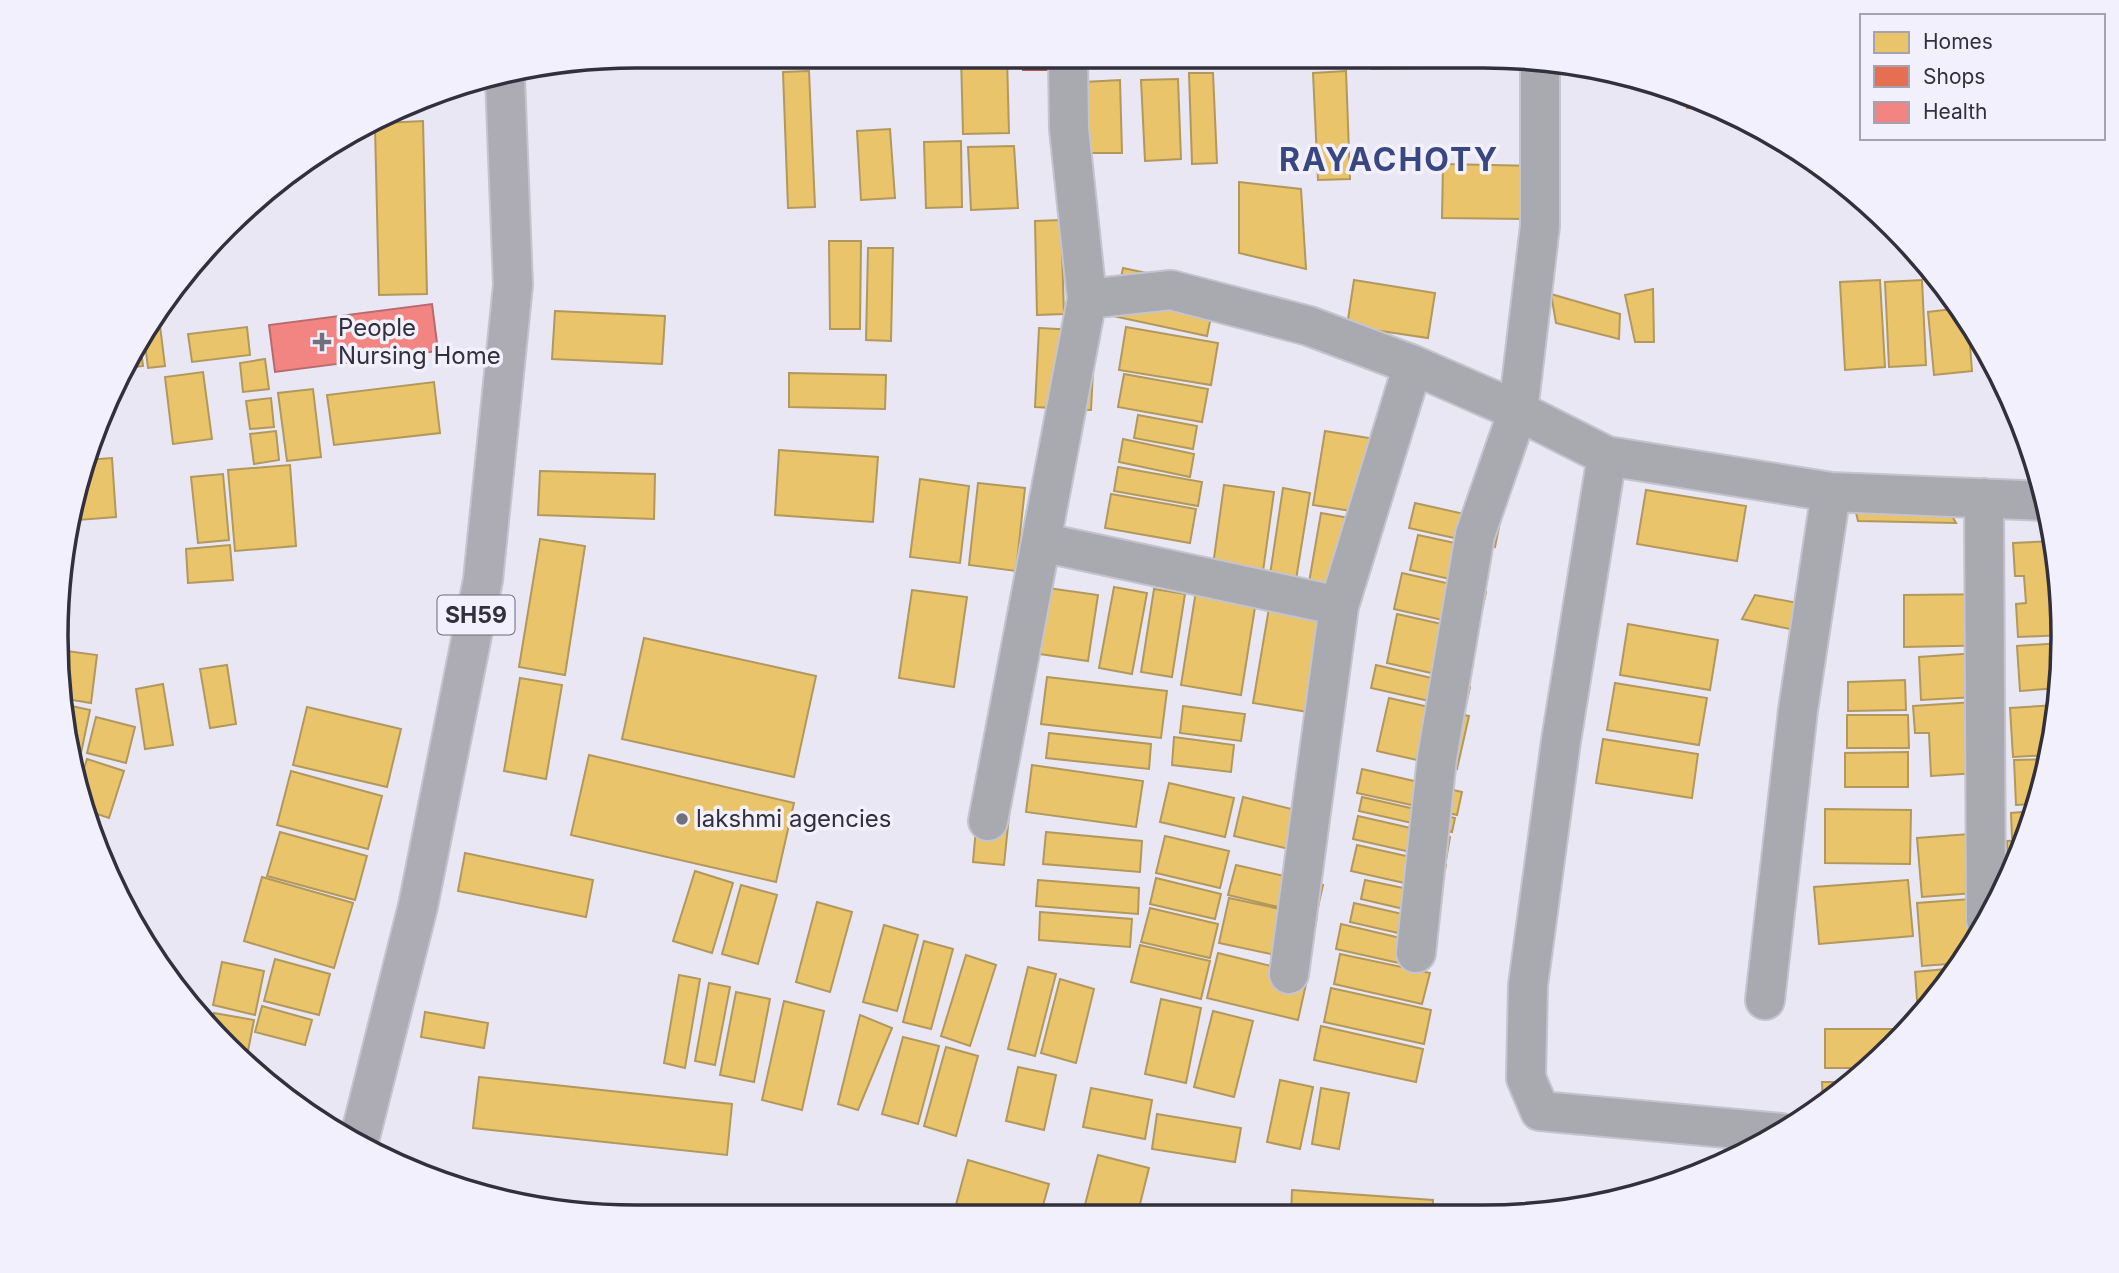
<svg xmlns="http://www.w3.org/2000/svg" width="2119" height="1273" viewBox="0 0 2119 1273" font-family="Inter,sans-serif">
<rect width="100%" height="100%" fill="#e9e7f4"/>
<path fill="#e9c46a" stroke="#b2985c" stroke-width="2" d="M739 56H786V60L740 62Z
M828 56H873V59L828 60Z
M961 56 1007 57 1009 133 963 134Z
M1094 57H1123L1124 64H1094Z
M1255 57H1280V67H1255Z
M1292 57H1352V64H1292Z
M1372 57H1422V68L1372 69Z
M809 71 815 207 788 208 783 72Z
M1346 71 1350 179 1318 180 1313 73Z
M1189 73H1213L1217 163 1192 164Z
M1178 79 1181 159 1145 161 1141 80Z
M1120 80 1122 153H1087L1084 82Z
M1687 96 1715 109 1687 108Z
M423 121 427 294 379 295 375 127 383 123Z
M890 129 895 198 861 200 857 131Z
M961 141 962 207 926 208 924 142Z
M1014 146 1018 208 971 210 968 147Z
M1443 164 1537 166 1536 219 1442 218Z
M295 169 296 182 276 184 283 176Z
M1239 182 1301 189 1306 269 1239 253Z
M1061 220 1064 314 1037 315 1035 221Z
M829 241H861L860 329H830Z
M868 248H893L891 341 866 340Z
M1123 268 1217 288 1207 336 1113 316Z
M1354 280 1435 293 1428 338 1347 326Z
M1880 280 1885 367 1845 370 1840 282Z
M1922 280 1926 365 1889 367 1885 282Z
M1653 289 1654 342H1635L1625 295Z
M1551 294 1620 314 1619 339 1556 323Z
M1961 308 1968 320 1972 371 1934 375 1928 312Z
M555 311 665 316 662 364 552 359Z
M160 326 165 366 148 368 144 335 147 328Z
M247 327 250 355 192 362 188 334Z
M1126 327 1218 343 1211 385 1119 370Z
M1039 328 1095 331 1091 410 1035 407Z
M140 343 143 366 127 368Z
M265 359 269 389 243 392 240 363Z
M203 372 212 439 173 444 165 377Z
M789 373 886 375 885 409 789 407Z
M1124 374 1208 389 1202 422 1118 407Z
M434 382 440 433 334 445 327 395Z
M313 389 321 457 287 461 278 393Z
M271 398 274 427 250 429 246 401Z
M1138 415 1197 426 1193 449 1134 438Z
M2019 415 2030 452H2020Z
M276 431 279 460 254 464 250 434Z
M1325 431 1388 441 1377 515 1313 505Z
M1123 439 1194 454 1190 477 1119 462Z
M779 450 878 457 873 522 775 515Z
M112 458 116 517 78 520 85 460Z
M290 465 296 546 235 551 228 470Z
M1118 467 1202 482 1198 506 1114 491Z
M540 471 655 474 654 519 538 515Z
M223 474 229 540 198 543 191 477Z
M920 479 969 486 960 563 910 557Z
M978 483 1025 488 1016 571 969 565Z
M1224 485 1274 492 1261 586 1211 580Z
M1283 488 1310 493 1294 592 1268 588Z
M1646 490 1746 506 1737 561 1637 544Z
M1111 494 1196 509 1190 543 1105 528Z
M1853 500 1945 503 1956 523 1858 521Z
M1415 503 1500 522 1495 547 1409 528Z
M1321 513 1372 522 1359 603 1307 594Z
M1418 535 1492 551 1485 587 1410 570Z
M540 539 585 546 565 675 519 667Z
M2054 541 2063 635 2018 637 2016 604 2026 603 2024 576H2015L2013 543Z
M230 545 233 580 188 583 186 549Z
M1402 573 1486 592 1478 628 1394 609Z
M1114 587 1147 593 1132 674 1099 668Z
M1048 588 1098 595 1088 661 1039 654Z
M1154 589 1185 594 1172 677 1141 672Z
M912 590 967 597 954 687 899 678Z
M1196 591 1256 601 1241 695 1181 685Z
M2001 594 2002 645 1904 647V595Z
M1755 595 1803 604 1795 630 1742 619Z
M1269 608 1323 617 1308 712 1253 703Z
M1397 614 1473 631 1462 680 1387 663Z
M1628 624 1718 640 1710 690 1620 675Z
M644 638 816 676 794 777 622 739Z
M2062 643 2058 688 2020 691 2017 646Z
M59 650 97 655 91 703 66 699Z
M1992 652 1995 696 1921 700 1919 657Z
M227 665 236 724 210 728 200 669Z
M1376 665 1470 687 1465 709 1371 688Z
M1047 677 1167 691 1161 738 1041 724Z
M520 678 562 685 546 779 504 771Z
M1905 680 1906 710 1848 711V682Z
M1615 683 1707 698 1699 745 1607 730Z
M163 684 173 745 145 749 136 689Z
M1389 698 1469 716 1457 769 1377 751Z
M1990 701 1993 772 1931 776 1929 733H1915L1913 706Z
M67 705 90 710 81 753 75 752Z
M2056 705 2050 755 2013 757 2010 708Z
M1183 706 1245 714 1241 741 1180 733Z
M307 707 401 729 387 787 293 765Z
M1847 715H1908L1909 748H1847Z
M96 717 135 727 126 763 87 753Z
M1049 733 1151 744 1149 769 1046 758Z
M1174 737 1234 745 1231 772 1172 765Z
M1603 739 1698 754 1692 798 1596 783Z
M1908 752V787H1845V753Z
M589 755 794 803 776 882 571 835Z
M87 759 124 771 109 818 85 810 80 781Z
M2049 759 2035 804 2016 805 2014 760Z
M1032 765 1143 781 1136 827 1026 812Z
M1362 769 1462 792 1457 815 1357 793Z
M291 771 382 796 368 849 277 825Z
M1169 783 1234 798 1225 837 1160 822Z
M979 793 1011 796 1004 865 973 862Z
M1243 797 1328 818 1319 856 1234 836Z
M1362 797 1455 818 1452 832 1359 811Z
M1825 809 1911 810 1910 864 1825 863Z
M2033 811 2025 837 2012 838 2011 813Z
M1358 816 1450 837 1446 860 1353 839Z
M280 832 367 856 355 900 267 876Z
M1046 832 1142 841 1140 872 1043 864Z
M1982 833 1987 892 1922 897 1917 838Z
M1165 836 1229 851 1220 888 1156 873Z
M2024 840 2014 867H2008L2007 841Z
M1357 845 1446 865 1440 891 1351 871Z
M465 853 593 880 586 917 458 891Z
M1236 865 1323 885 1316 916 1228 895Z
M695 871 733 883 712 953 673 941Z
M262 877 353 903 334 968 244 941Z
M1156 878 1221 894 1215 919 1150 904Z
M1038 880 1139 888 1138 914 1036 906Z
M1365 880 1442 896 1438 917 1361 899Z
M1908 880 1913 936 1819 944 1814 887Z
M741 885 777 895 758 964 722 954Z
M1229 898 1317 917 1308 962 1219 943Z
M1984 898 1986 920 1962 963 1922 966 1917 903Z
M817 902 852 912 830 992 796 982Z
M1354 903 1433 921 1429 940 1350 922Z
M1150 908 1218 924 1210 958 1141 942Z
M1040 912 1132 919 1130 947 1039 940Z
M1341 924 1422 943 1417 967 1336 949Z
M884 925 918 935 897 1011 863 1002Z
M924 941 953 949 931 1029 903 1022Z
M1140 945 1210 961 1201 999 1131 982Z
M1218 953 1308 975 1298 1020 1207 998Z
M1340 954 1430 973 1422 1004 1334 984Z
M966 955 996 965 970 1046 941 1036Z
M275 959 330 974 319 1015 264 1001Z
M222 962 264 971 255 1015 213 1005Z
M1028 967 1056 974 1035 1056 1008 1049Z
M1957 968 1918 1013 1915 972Z
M679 975 700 979 685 1068 664 1063Z
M1060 979 1094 989 1076 1063 1041 1053Z
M709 983 730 987 715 1065 695 1061Z
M1331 988 1431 1010 1424 1044 1324 1022Z
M736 992 770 999 754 1082 720 1075Z
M1161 999 1201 1008 1186 1083 1145 1074Z
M784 1001 824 1011 802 1110 762 1100Z
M262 1006 312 1020 305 1045 255 1032Z
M1213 1011 1253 1021 1234 1097 1194 1087Z
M425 1012 488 1023 484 1048 421 1037Z
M214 1013 254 1020 247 1056 213 1024Z
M860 1015 892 1028 858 1110 838 1104Z
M1321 1026 1423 1049 1416 1082 1314 1060Z
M1825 1029H1898V1036L1869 1068H1825Z
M903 1037 939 1046 918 1124 882 1114Z
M946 1047 978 1056 956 1136 924 1126Z
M1018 1067 1056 1075 1044 1130 1006 1121Z
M479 1077 732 1104 727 1155 473 1128Z
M1280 1080 1313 1087 1300 1149 1267 1142Z
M1822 1082H1853L1823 1103Z
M1091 1088 1152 1100 1145 1139 1083 1127Z
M1321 1088 1349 1093 1339 1149 1312 1144Z
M1157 1114 1241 1128 1235 1162 1152 1149Z
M1098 1155 1149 1168 1137 1216H1082Z
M968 1160 1049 1184 1040 1216H953Z
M1292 1190 1433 1200 1432 1216H1291Z"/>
<path fill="#e76f51" stroke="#b15c4b" stroke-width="2" d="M1023 57H1082V70H1023Z"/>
<path fill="#f28482" stroke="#b86b6d" stroke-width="2" d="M432 304 438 351 275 372 269 325Z"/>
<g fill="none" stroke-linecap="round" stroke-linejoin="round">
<defs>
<path id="minor" d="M1087 299 1171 290 1309 326 1413 365 1518 411 1607 456 1831 492 1798 710 1765 1000
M1607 456 1561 741 1528 985 1526 1078 1540 1111 1781 1133
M1831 492 2045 501
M1984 498 1986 920
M1041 542 1339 606
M988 821 1087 299 1069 129 1068 57
M1416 953 1437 758 1475 535 1518 411 1540 226V61
M1289 974 1339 606 1413 365"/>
<path id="primary" d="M359 1141 418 906 483 580 513 285 505 78"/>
</defs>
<use href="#minor" stroke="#c5c3ce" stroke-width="42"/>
<use href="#primary" stroke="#c5c3ce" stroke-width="42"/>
<use href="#minor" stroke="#a9aaaf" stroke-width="38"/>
<use href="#primary" stroke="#adacb4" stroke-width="38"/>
</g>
<g fill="#72707c" stroke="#f2f0fd" stroke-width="2.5">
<path d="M318.5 331.5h7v7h7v7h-7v7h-7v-7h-7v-7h7z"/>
<circle cx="682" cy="819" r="7"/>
</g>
<g text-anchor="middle" stroke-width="7" stroke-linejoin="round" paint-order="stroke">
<rect fill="#f2f0fd" stroke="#6c6a76" stroke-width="2" x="437.5" y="595.5" width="77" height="39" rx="5"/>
<g font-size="23" font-weight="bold" fill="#32303c">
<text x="476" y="623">SH59</text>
</g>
<g font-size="24" fill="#32303c" stroke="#f2f0fd" text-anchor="start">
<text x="338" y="336">People<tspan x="338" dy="28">Nursing Home</tspan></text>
<text x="696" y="827">lakshmi agencies</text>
</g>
<g font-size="32" font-weight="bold" letter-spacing="2" fill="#384681" stroke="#f2f0fd">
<text x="1389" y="171">RAYACHOTY</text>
</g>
</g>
<path d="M0 0H2119V1273H0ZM636 68H1483A568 568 0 0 1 2051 636V637A568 568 0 0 1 1483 1205H636A568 568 0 0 1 68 637V636A568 568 0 0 1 636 68Z" fill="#f2f0fd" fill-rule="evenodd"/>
<path fill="none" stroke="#32303c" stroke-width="3.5" d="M636 68H1483A568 568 0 0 1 2051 636V637A568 568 0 0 1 1483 1205H636A568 568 0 0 1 68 637V636A568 568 0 0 1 636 68Z"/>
<rect x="1860" y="14" width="245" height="126" fill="#f2f0fd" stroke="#a5a3b0" stroke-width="2"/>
<rect x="1874" y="32" width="35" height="21" fill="#e9c46a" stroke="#a5a3b0" stroke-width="2"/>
<text x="1923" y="49" font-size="21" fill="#32303c">Homes</text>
<rect x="1874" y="66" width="35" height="21" fill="#e76f51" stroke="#a5a3b0" stroke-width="2"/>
<text x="1923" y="84" font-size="21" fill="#32303c">Shops</text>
<rect x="1874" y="102" width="35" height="21" fill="#f28482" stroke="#a5a3b0" stroke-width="2"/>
<text x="1923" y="119" font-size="21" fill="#32303c">Health</text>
</svg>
